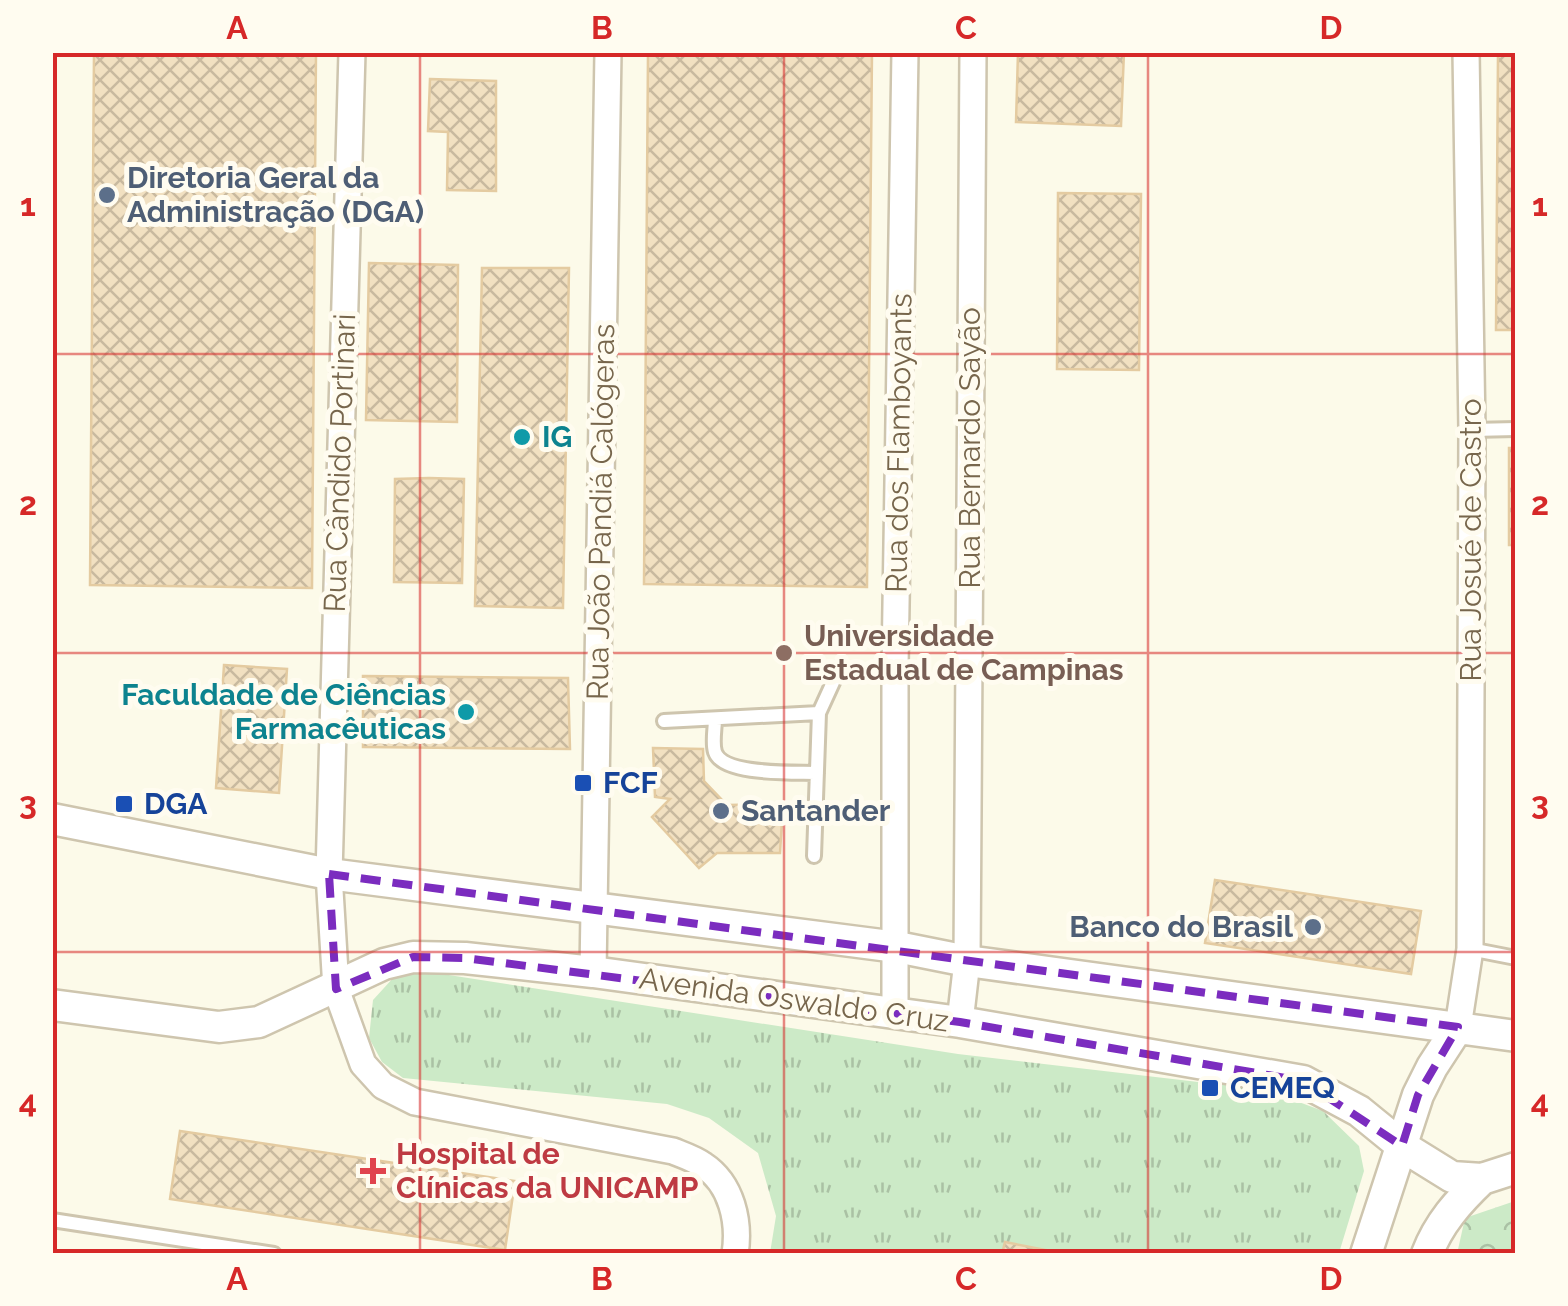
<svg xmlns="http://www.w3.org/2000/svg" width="1568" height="1306" viewBox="0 0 1568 1306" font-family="Raleway,sans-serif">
<defs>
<pattern id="forest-crowns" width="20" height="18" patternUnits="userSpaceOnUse" patternTransform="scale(2.5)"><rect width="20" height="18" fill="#cceac7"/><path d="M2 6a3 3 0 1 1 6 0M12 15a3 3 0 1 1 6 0" fill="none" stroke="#aac1a4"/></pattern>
<pattern id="park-tufts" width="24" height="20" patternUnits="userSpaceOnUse" patternTransform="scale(2.5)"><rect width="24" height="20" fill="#cceac7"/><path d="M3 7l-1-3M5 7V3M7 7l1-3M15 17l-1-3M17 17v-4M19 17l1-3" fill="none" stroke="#aac1a4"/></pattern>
<pattern id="building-cross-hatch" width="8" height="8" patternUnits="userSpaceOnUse" patternTransform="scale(2.5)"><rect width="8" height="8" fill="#f1e0c1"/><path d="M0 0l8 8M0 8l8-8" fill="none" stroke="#c8b99f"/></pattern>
</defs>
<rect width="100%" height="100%" fill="#fcfae9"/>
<path fill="url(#forest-crowns)" d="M1515 1201V1253L1457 1254 1465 1218Z"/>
<path fill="url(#park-tufts)" d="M423 971 958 1054 1267 1090 1323 1111 1359 1146 1364 1171 1339 1253H770L776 1216 758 1153 709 1118 667 1104 403 1078 382 1062 369 1038 373 1000 394 977Z"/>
<path fill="url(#building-cross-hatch)" stroke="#e4cba1" stroke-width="2.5" d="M94 52H316L312 588 90 585Z
M648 52H872L867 587 644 584Z
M1018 52H1124L1121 126 1016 122Z
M1498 52H1516V330H1496Z
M430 79 496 81V191L447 190 448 132 428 131Z
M1058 193 1141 194 1139 370 1057 369Z
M369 263 458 265 457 422 366 420Z
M482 268H569L563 608 475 606Z
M1509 448H1516V545H1509Z
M429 478 464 479 462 583 394 582 395 479Z
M224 665 287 669 279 793 216 788Z
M363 676 568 678 570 749 363 747Z
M653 748 703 749 704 781 727 805 783 804 780 853H717L699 868 652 817 670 799 655 797Z
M1215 880 1421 911 1411 974 1205 943Z
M180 1131 515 1181 505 1250 170 1199Z
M1005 1242 1066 1254H1002Z"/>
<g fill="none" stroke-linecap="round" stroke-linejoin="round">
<defs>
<path id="service" d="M1472 430 1516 429
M715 719C715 728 712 743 715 752 723 776 796 772 817 773
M664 721 819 713 840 667
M814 856 819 713
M1470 949 1516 958
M52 1220 274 1254"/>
<path id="minor" d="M352 52 329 874 336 989 363 1064 383 1086 415 1102 673 1151C683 1155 695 1159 703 1165 732 1184 740 1222 735 1254
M593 972 608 52
M895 1013V667L905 52
M960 1022 967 961 973 52
M1458 1027 1470 949 1472 430 1466 52"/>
<path id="tertiary" d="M52 819 329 874 897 947 967 961 1516 1036
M52 1005 219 1027 259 1022 384 964 413 957 465 958 593 972 960 1022 1303 1081 1359 1111 1402 1146 1452 1177 1482 1179 1516 1168
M1366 1254 1418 1095 1432 1067 1458 1027
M1427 1254C1439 1223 1458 1202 1482 1179"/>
</defs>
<use href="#service" stroke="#cec5ae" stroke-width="18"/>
<use href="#minor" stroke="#cec5ae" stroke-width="30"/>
<use href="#tertiary" stroke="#cec5ae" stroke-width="35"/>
<use href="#service" stroke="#fff" stroke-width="12"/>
<use href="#minor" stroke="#fff" stroke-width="25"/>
<use href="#tertiary" stroke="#fff" stroke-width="30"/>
</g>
<path fill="none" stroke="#7b2cbf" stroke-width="8" stroke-dasharray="20 12" stroke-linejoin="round" d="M329 874 1458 1027 1418 1095 1402 1146 1303 1081 960 1022 465 958 413 957 336 989Z"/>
<path fill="none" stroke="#d62828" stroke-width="2.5" stroke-opacity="0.55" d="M420 52V1254M784 52V1254M1148 52V1254M52 354H1516M52 653H1516M52 952H1516"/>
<g fill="#5c6f8a" stroke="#fffcf0" stroke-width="4">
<circle cx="107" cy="195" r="10"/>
<circle cx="721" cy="811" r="10"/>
<circle cx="1313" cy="927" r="10"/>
</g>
<g fill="#0f9aa8" stroke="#fffcf0" stroke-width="4">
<circle cx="522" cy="437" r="10"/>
<circle cx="466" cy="712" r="10"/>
</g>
<circle fill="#8d6e63" stroke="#fffcf0" stroke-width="4" cx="784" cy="653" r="10"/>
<g fill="#1a4fb4" stroke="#fffcf0" stroke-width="4">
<rect x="573" y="773" width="20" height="20" rx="5"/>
<rect x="114" y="794" width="20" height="20" rx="5"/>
<rect x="1200" y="1078" width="20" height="20" rx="5"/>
</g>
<path fill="#e0444e" stroke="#fffcf0" stroke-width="4" d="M368 1156h10v10h10v10h-10v10h-10v-10h-10v-10h10z"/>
<g text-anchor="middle" stroke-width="10" stroke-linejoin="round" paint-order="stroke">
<g font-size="30" font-weight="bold" fill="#4e5e75" stroke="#fffcf0" text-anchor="start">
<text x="127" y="188">Diretoria Geral da<tspan x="127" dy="34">Administração (DGA)</tspan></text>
<text x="741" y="821">Santander</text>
<text x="1293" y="937" text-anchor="end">Banco do Brasil</text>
</g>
<g font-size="30" font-weight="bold" fill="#0d838f" stroke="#fffcf0" text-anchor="start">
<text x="542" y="447">IG</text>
<text x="446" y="705" text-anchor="end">Faculdade de Ciências<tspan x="446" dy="34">Farmacêuticas</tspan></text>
</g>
<g font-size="30" fill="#77664c" stroke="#fffcf0">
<text transform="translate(899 443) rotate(-89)" y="10">Rua dos Flamboyants</text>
<text transform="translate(970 448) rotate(-90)" y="10">Rua Bernardo Sayão</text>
<text transform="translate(340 463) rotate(-88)" y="10">Rua Cândido Portinari</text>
<text transform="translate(601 512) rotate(-89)" y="10">Rua João Pandiá Calógeras</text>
<text transform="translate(1471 540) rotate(-90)" y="10">Rua Josué de Castro</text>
<text transform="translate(794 1000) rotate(8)" y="10">Avenida Oswaldo Cruz</text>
</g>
<g font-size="30" font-weight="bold" fill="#785e54" stroke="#fffcf0" text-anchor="start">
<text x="804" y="646">Universidade<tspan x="804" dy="34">Estadual de Campinas</tspan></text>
</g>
<g font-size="30" font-weight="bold" fill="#164399" stroke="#fffcf0" text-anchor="start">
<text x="603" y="793">FCF</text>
<text x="144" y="814">DGA</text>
<text x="1230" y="1098">CEMEQ</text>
</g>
<g font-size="30" font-weight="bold" fill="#be3a42" stroke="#fffcf0" text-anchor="start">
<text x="396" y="1164">Hospital de<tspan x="396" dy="34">Clínicas da UNICAMP</tspan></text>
</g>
</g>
<rect width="1568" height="1306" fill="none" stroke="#fffcf0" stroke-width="110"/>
<rect x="55" y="55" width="1458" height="1196" fill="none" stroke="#d62828" stroke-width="4"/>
<g font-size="32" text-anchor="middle" font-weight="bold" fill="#d62828">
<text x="237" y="39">A</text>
<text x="602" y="39">B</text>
<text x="966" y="39">C</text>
<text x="1331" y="39">D</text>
<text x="28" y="216">1</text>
<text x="1540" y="216">1</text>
<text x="28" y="515">2</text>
<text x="1540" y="515">2</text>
<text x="28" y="814">3</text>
<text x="1540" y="814">3</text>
<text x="28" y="1113">4</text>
<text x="1540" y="1113">4</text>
<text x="237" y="1290">A</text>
<text x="602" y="1290">B</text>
<text x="966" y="1290">C</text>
<text x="1331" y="1290">D</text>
</g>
</svg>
